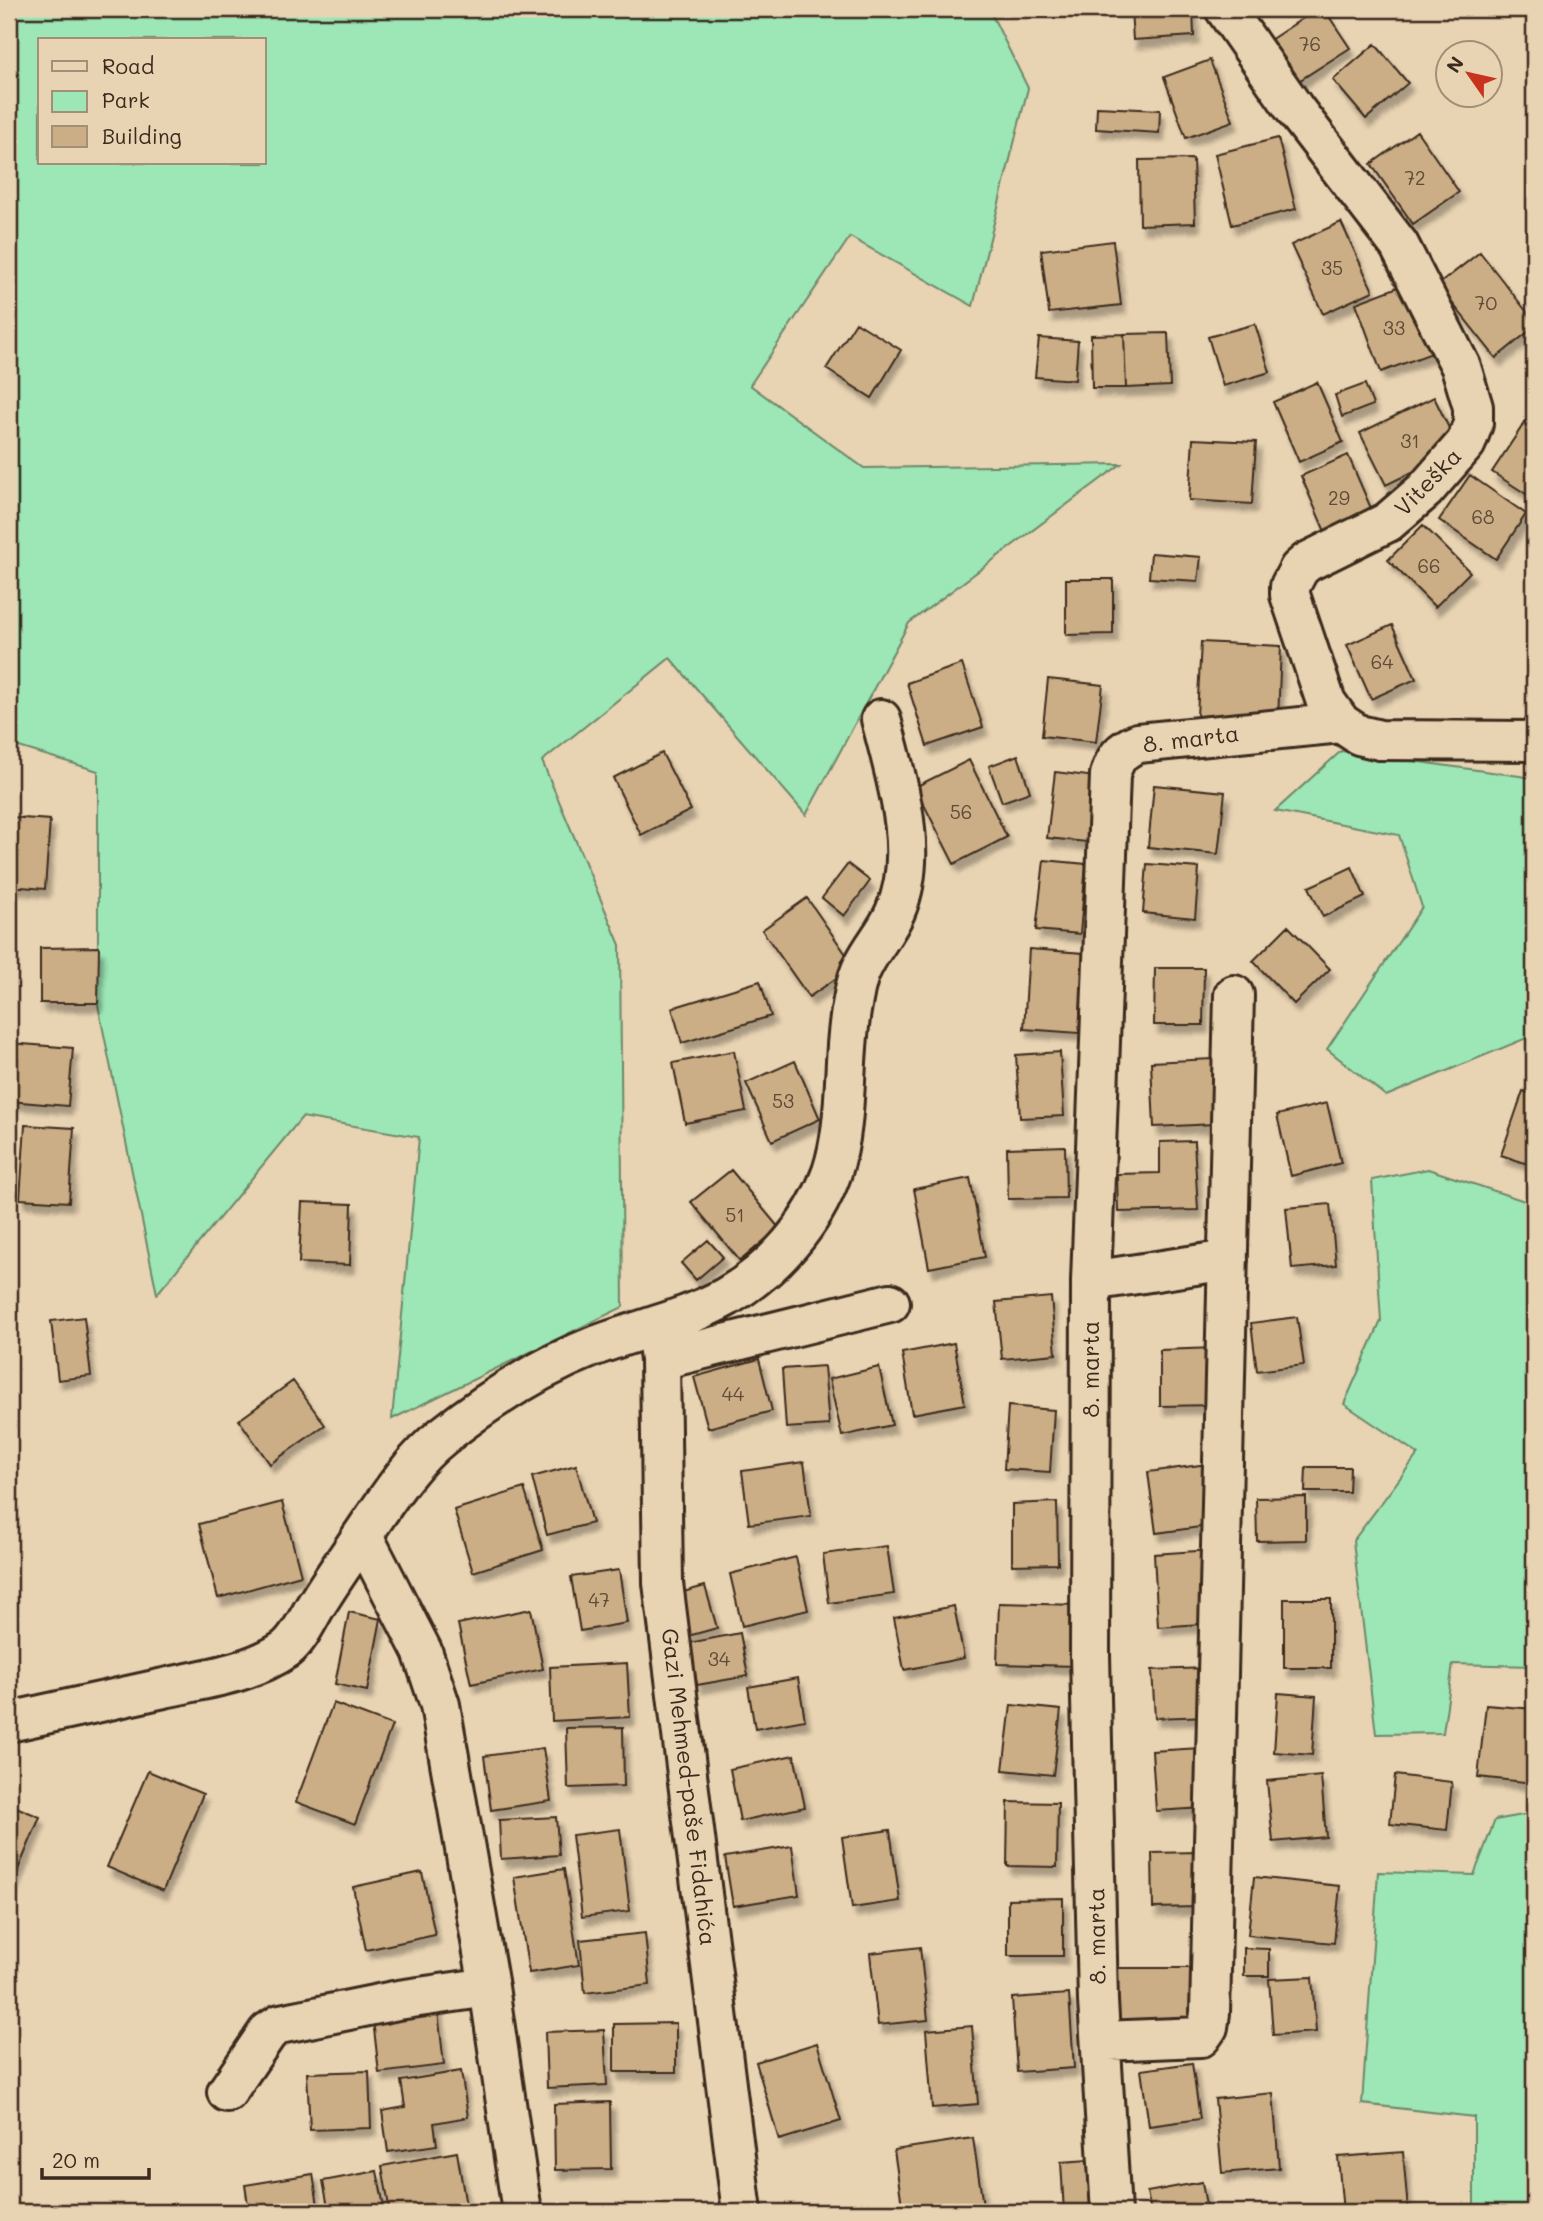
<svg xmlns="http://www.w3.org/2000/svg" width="1543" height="2221" viewBox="0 0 1543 2221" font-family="Mali,sans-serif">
<defs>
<filter id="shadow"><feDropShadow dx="4.5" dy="8" stdDeviation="2" flood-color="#0004"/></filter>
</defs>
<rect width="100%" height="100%" fill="#e8d3b2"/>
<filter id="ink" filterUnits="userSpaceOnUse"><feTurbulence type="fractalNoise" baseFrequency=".0143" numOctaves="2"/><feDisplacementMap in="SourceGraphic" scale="14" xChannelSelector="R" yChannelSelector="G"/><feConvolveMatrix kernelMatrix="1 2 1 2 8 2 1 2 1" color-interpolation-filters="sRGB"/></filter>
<g filter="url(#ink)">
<path fill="#9de6b5" stroke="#6c886a" stroke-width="2" fill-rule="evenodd" d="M9 9H989L1028 88 973 306 850 237 750 385 864 468 1121 464 909 623 806 815 670 658 542 761 620 945 623 1307 392 1419 419 1137 302 1117 157 1294 98 1005V771L9 744ZM40 40H264V163H40Z
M1341 751 1534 778V1035L1386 1096 1327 1049 1422 907 1399 835 1275 811Z
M1428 1169 1534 1204V1666L1453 1664 1443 1733 1376 1734 1353 1541 1418 1454 1344 1404 1381 1321 1372 1180Z
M1534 1813V2212H1474V2117L1362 2104 1378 1872 1474 1875 1495 1820Z"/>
<path fill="#cbae85" stroke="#3b2a1e" stroke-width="2" filter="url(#shadow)" d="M1131 9H1193L1194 36 1133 40Z
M1317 9H1324L1350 48 1297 82 1270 40Z
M1375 44 1408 83 1366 119 1333 80Z
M1210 60 1233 121 1186 138 1164 77Z
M1097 107 1160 110 1159 133 1096 129Z
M1417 131 1459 192 1413 224 1371 164Z
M1278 138 1296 209 1232 225 1215 154Z
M1193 159 1195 223 1140 225 1139 160Z
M1341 222 1373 291 1323 314 1291 245Z
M1113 241 1121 305 1049 313 1041 250Z
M1480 252 1534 321V327L1496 358 1438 285Z
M1406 284 1432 353 1381 372 1356 303Z
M856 322 901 350 872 398 826 369Z
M1255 324 1270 372 1223 386 1208 337Z
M1168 333 1170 386 1126 388 1124 334Z
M1124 334 1126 388H1092L1091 335Z
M1039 338 1078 341 1075 380 1035 377Z
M1317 382 1343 442 1299 462 1273 402Z
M1365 384 1373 405 1342 417 1335 395Z
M1434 397 1459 449 1386 485 1360 433Z
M1525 422 1534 428V499L1492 472Z
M1193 439 1256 442 1252 504 1189 500Z
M1348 455 1376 520 1329 541 1301 476Z
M1470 475 1526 514 1496 559 1439 520Z
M1423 525 1470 572 1435 607 1388 560Z
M1151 553 1201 557 1198 581 1149 578Z
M1066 579H1113V634L1066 635Z
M1392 625 1416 679 1371 699 1347 645Z
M1201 642 1281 646 1278 720 1197 716Z
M962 664 983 727 927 746 907 683Z
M1048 679 1103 685 1096 742 1042 736Z
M662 753 691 810 641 835 613 778Z
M1018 755 1030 792 1002 802 989 766Z
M969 760 1007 837 954 864 915 787Z
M1055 772 1105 778 1097 843 1047 838Z
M1154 785 1225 792 1218 854 1148 847Z
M9 817 50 820 45 889 9 886Z
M1044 860 1086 864 1080 934 1036 930Z
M848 864 870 881 844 916 822 898Z
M1147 864 1199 868 1195 918 1143 913Z
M1352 867 1365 897 1323 917 1309 887Z
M807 898 854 966 809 997 762 930Z
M1288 926 1330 969 1294 1004 1253 961Z
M99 947 98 1003H40V948Z
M1029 949 1084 953 1079 1033 1024 1029Z
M1155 968H1204L1203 1025H1154Z
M760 981 771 1016 682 1043 672 1008Z
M9 1043 73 1048 68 1106 9 1101Z
M734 1051 746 1111 685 1123 673 1063Z
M1060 1052 1064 1116 1020 1118 1016 1055Z
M1212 1059 1215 1124 1154 1127 1151 1062Z
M795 1061 820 1119 772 1141 746 1083Z
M1523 1091 1534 1095V1166L1501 1155Z
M1327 1103 1341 1163 1291 1176 1277 1115Z
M25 1125 74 1128 69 1202 20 1199Z
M1194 1141 1198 1210 1118 1212 1117 1174 1160 1173V1142Z
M1065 1146 1066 1198 1008 1199 1007 1148Z
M731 1170 779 1228 740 1261 691 1202Z
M970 1178 985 1257 929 1268 914 1189Z
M302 1202 352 1204 350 1265 299 1263Z
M1330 1204 1336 1265 1292 1269 1286 1208Z
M708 1240 723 1257 696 1280 681 1263Z
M1051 1297 1056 1354 1002 1359 996 1302Z
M84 1317 91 1376 58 1380 51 1321Z
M1297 1317 1304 1365 1257 1371 1251 1323Z
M954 1343 965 1404 912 1414 902 1353Z
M1215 1348 1217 1405 1160 1406V1350Z
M759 1359 772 1411 708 1428 694 1377Z
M824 1366 829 1425 786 1428 782 1369Z
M879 1367 892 1425 842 1436 829 1379Z
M293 1381 325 1425 270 1464 239 1420Z
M1008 1406 1054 1410 1050 1472 1004 1469Z
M804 1462 811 1516 749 1524 742 1471Z
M1208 1464 1215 1525 1156 1533 1148 1472Z
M576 1465 592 1523 547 1535 532 1477Z
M1306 1467H1350L1349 1492H1305Z
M524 1488 543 1550 473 1572 454 1510Z
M1306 1497V1540L1257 1541 1256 1498Z
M282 1502 301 1575 218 1598 199 1524Z
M1057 1502 1058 1564 1012 1565V1504Z
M887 1546 894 1594 829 1603 823 1554Z
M1211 1550 1215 1623 1158 1627 1154 1554Z
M796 1557 808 1610 742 1626 730 1574Z
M619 1570 627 1623 580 1631 571 1577Z
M705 1586 717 1628 688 1636 676 1594Z
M1284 1599H1331V1668H1284Z
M999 1603 1080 1605 1078 1666 997 1664Z
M954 1606 964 1658 904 1670 894 1618Z
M531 1609 543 1669 471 1684 458 1624Z
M349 1612 381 1619 367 1691 335 1684Z
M740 1633 748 1676 697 1685 689 1643Z
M627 1663 630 1717 552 1721 550 1667Z
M1207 1668 1209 1716 1155 1718 1152 1670Z
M798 1678 805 1720 755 1729 748 1687Z
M1278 1693 1316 1696 1312 1755 1274 1752Z
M333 1703 392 1725 355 1824 296 1802Z
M1011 1705 1061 1710 1053 1775 1003 1770Z
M1486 1705 1534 1709V1783L1478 1777Z
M623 1727 624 1786 568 1788 566 1728Z
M543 1748 551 1801 491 1810 484 1756Z
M1200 1748 1204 1808 1156 1811 1152 1751Z
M794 1755 805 1807 740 1821 730 1769Z
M148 1771 203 1794 163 1891 107 1867Z
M1395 1775 1452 1782 1447 1830 1390 1824Z
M1321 1776 1326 1837 1273 1842 1267 1781Z
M1008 1802 1058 1803 1057 1867 1007 1866Z
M9 1804 40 1817 9 1891Z
M556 1817 559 1855 501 1859 499 1820Z
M620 1829 630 1911 582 1917 572 1835Z
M890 1830 900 1901 852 1908 842 1837Z
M792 1846 799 1895 733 1906 725 1857Z
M1197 1852 1198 1907 1153 1908 1152 1853Z
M564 1869 579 1965 529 1973 514 1877Z
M422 1872 435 1935 366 1950 353 1887Z
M1254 1877 1340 1886 1334 1943 1248 1935Z
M1063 1898V1956H1008V1899Z
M645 1933 650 1985 585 1993 580 1940Z
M920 1947 928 2020 878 2025 870 1953Z
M1244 1948 1269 1949V1976H1244Z
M1118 1968H1191L1190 2021H1118Z
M1312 1977 1316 2032 1273 2035 1269 1979Z
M1069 1994 1074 2068 1017 2072 1012 1998Z
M437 2003 444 2065 379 2073 372 2011Z
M676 2023V2072H614V2024Z
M972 2026 978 2104 932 2108 926 2030Z
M604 2030 607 2085 547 2088 545 2032Z
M817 2043 841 2121 779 2140 756 2062Z
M1192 2063 1200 2119 1149 2126 1141 2070Z
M369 2071 371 2128 310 2130 307 2073Z
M461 2071 468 2117 434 2123 437 2145 388 2152 382 2111 405 2107 401 2081Z
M1273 2093 1279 2168 1222 2173 1215 2099Z
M610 2102 611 2169 555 2170 554 2104Z
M973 2138 984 2212H903L894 2150Z
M457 2152 467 2212H390L382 2166Z
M1403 2152 1408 2211 1343 2212 1338 2157Z
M1103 2159 1106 2212H1064L1061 2162Z
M377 2171 385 2212H329L323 2181Z
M313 2174 319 2212H249L245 2185Z
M1202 2182 1207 2212H1151L1147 2192Z
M569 2207 627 2211V2212H569Z"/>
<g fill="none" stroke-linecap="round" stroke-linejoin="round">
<defs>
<path id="minor" d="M1225 9 1296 111 1399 245 1461 367 1473 407V424L1466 443 1425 490 1388 522 1307 562 1299 569 1290 586V595L1326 702 1341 723 1359 735 1380 740 1534 741
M1091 1281 1228 1260
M656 1326 660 1360 663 1583 742 2212
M660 1360 890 1303
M363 1536 422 1651 440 1705 489 1987 522 2212
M9 1722C61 1711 112 1699 164 1688 204 1679 252 1673 286 1649 301 1637 309 1615 320 1599 333 1578 348 1557 362 1536 386 1501 409 1463 443 1436 487 1401 539 1368 592 1347 636 1330 685 1320 726 1297 774 1269 813 1225 832 1172 850 1117 841 1056 853 1000 855 988 858 974 864 964 873 946 887 931 895 912 921 852 896 779 881 719
M1102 2041 1201 2037 1208 2027 1210 2013 1234 995
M227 2092 268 2032 280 2024 398 2000 489 1987
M1111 2212 1098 2001 1090 1655 1091 1281 1110 775C1115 757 1121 750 1138 743L1341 723"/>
</defs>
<use href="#minor" stroke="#3b2a1e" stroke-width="44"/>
<use href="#minor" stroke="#e8d3b2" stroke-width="38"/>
</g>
</g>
<g text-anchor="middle" stroke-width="5" stroke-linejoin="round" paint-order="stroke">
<g font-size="19" fill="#5f4b38">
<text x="1310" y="51">76</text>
<text x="1415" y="185">72</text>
<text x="1332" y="275">35</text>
<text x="1486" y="310">70</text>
<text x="1394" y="335">33</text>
<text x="1410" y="448">31</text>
<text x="1339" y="505">29</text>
<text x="1483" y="524">68</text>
<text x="1429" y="573">66</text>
<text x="1382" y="669">64</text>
<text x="961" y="819">56</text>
<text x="783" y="1108">53</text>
<text x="735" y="1222">51</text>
<text x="733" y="1401">44</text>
<text x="599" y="1607">47</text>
<text x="719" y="1666">34</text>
</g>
<g font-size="23" fill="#3b2a1e" stroke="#e8d3b2">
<text transform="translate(1428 482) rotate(-46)" y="8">Viteška</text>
<text transform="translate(1191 739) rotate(-7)" y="8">8. marta</text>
<text transform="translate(1091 1369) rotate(-90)" y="8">8. marta</text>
<text transform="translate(689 1787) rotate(83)" y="8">Gazi Mehmed-paše Fidahića</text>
<text transform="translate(1097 1936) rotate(-91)" y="8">8. marta</text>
</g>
</g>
<rect width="1543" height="2221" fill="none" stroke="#e8d3b2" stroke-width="35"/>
<rect x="18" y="18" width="1508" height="2186" fill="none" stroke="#3b2a1e" stroke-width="2.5" filter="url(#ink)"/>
<rect x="38" y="38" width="228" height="126" fill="#e8d3b2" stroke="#a38f77" stroke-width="2"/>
<rect x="52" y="61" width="35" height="10" fill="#e8d3b2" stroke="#a38f77" stroke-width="2"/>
<text x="102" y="74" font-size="21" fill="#3b2a1e">Road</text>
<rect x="52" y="91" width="35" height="21" fill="#9de6b5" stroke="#a38f77" stroke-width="2"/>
<text x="102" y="108" font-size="21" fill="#3b2a1e">Park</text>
<rect x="52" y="126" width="35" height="21" fill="#cbae85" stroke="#a38f77" stroke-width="2"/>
<text x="102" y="144" font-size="21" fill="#3b2a1e">Building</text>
<g transform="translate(1469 74) rotate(304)"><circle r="33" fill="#e8d3b2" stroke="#a38f77" stroke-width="2"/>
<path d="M0-5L12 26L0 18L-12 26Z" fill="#c8321e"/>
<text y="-10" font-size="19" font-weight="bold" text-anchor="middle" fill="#3b2a1e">N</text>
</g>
<path d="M42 2168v10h107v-10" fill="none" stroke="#3b2a1e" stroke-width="3.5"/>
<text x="52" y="2168" font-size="21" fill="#3b2a1e" stroke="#e8d3b2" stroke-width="5" paint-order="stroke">20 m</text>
</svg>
